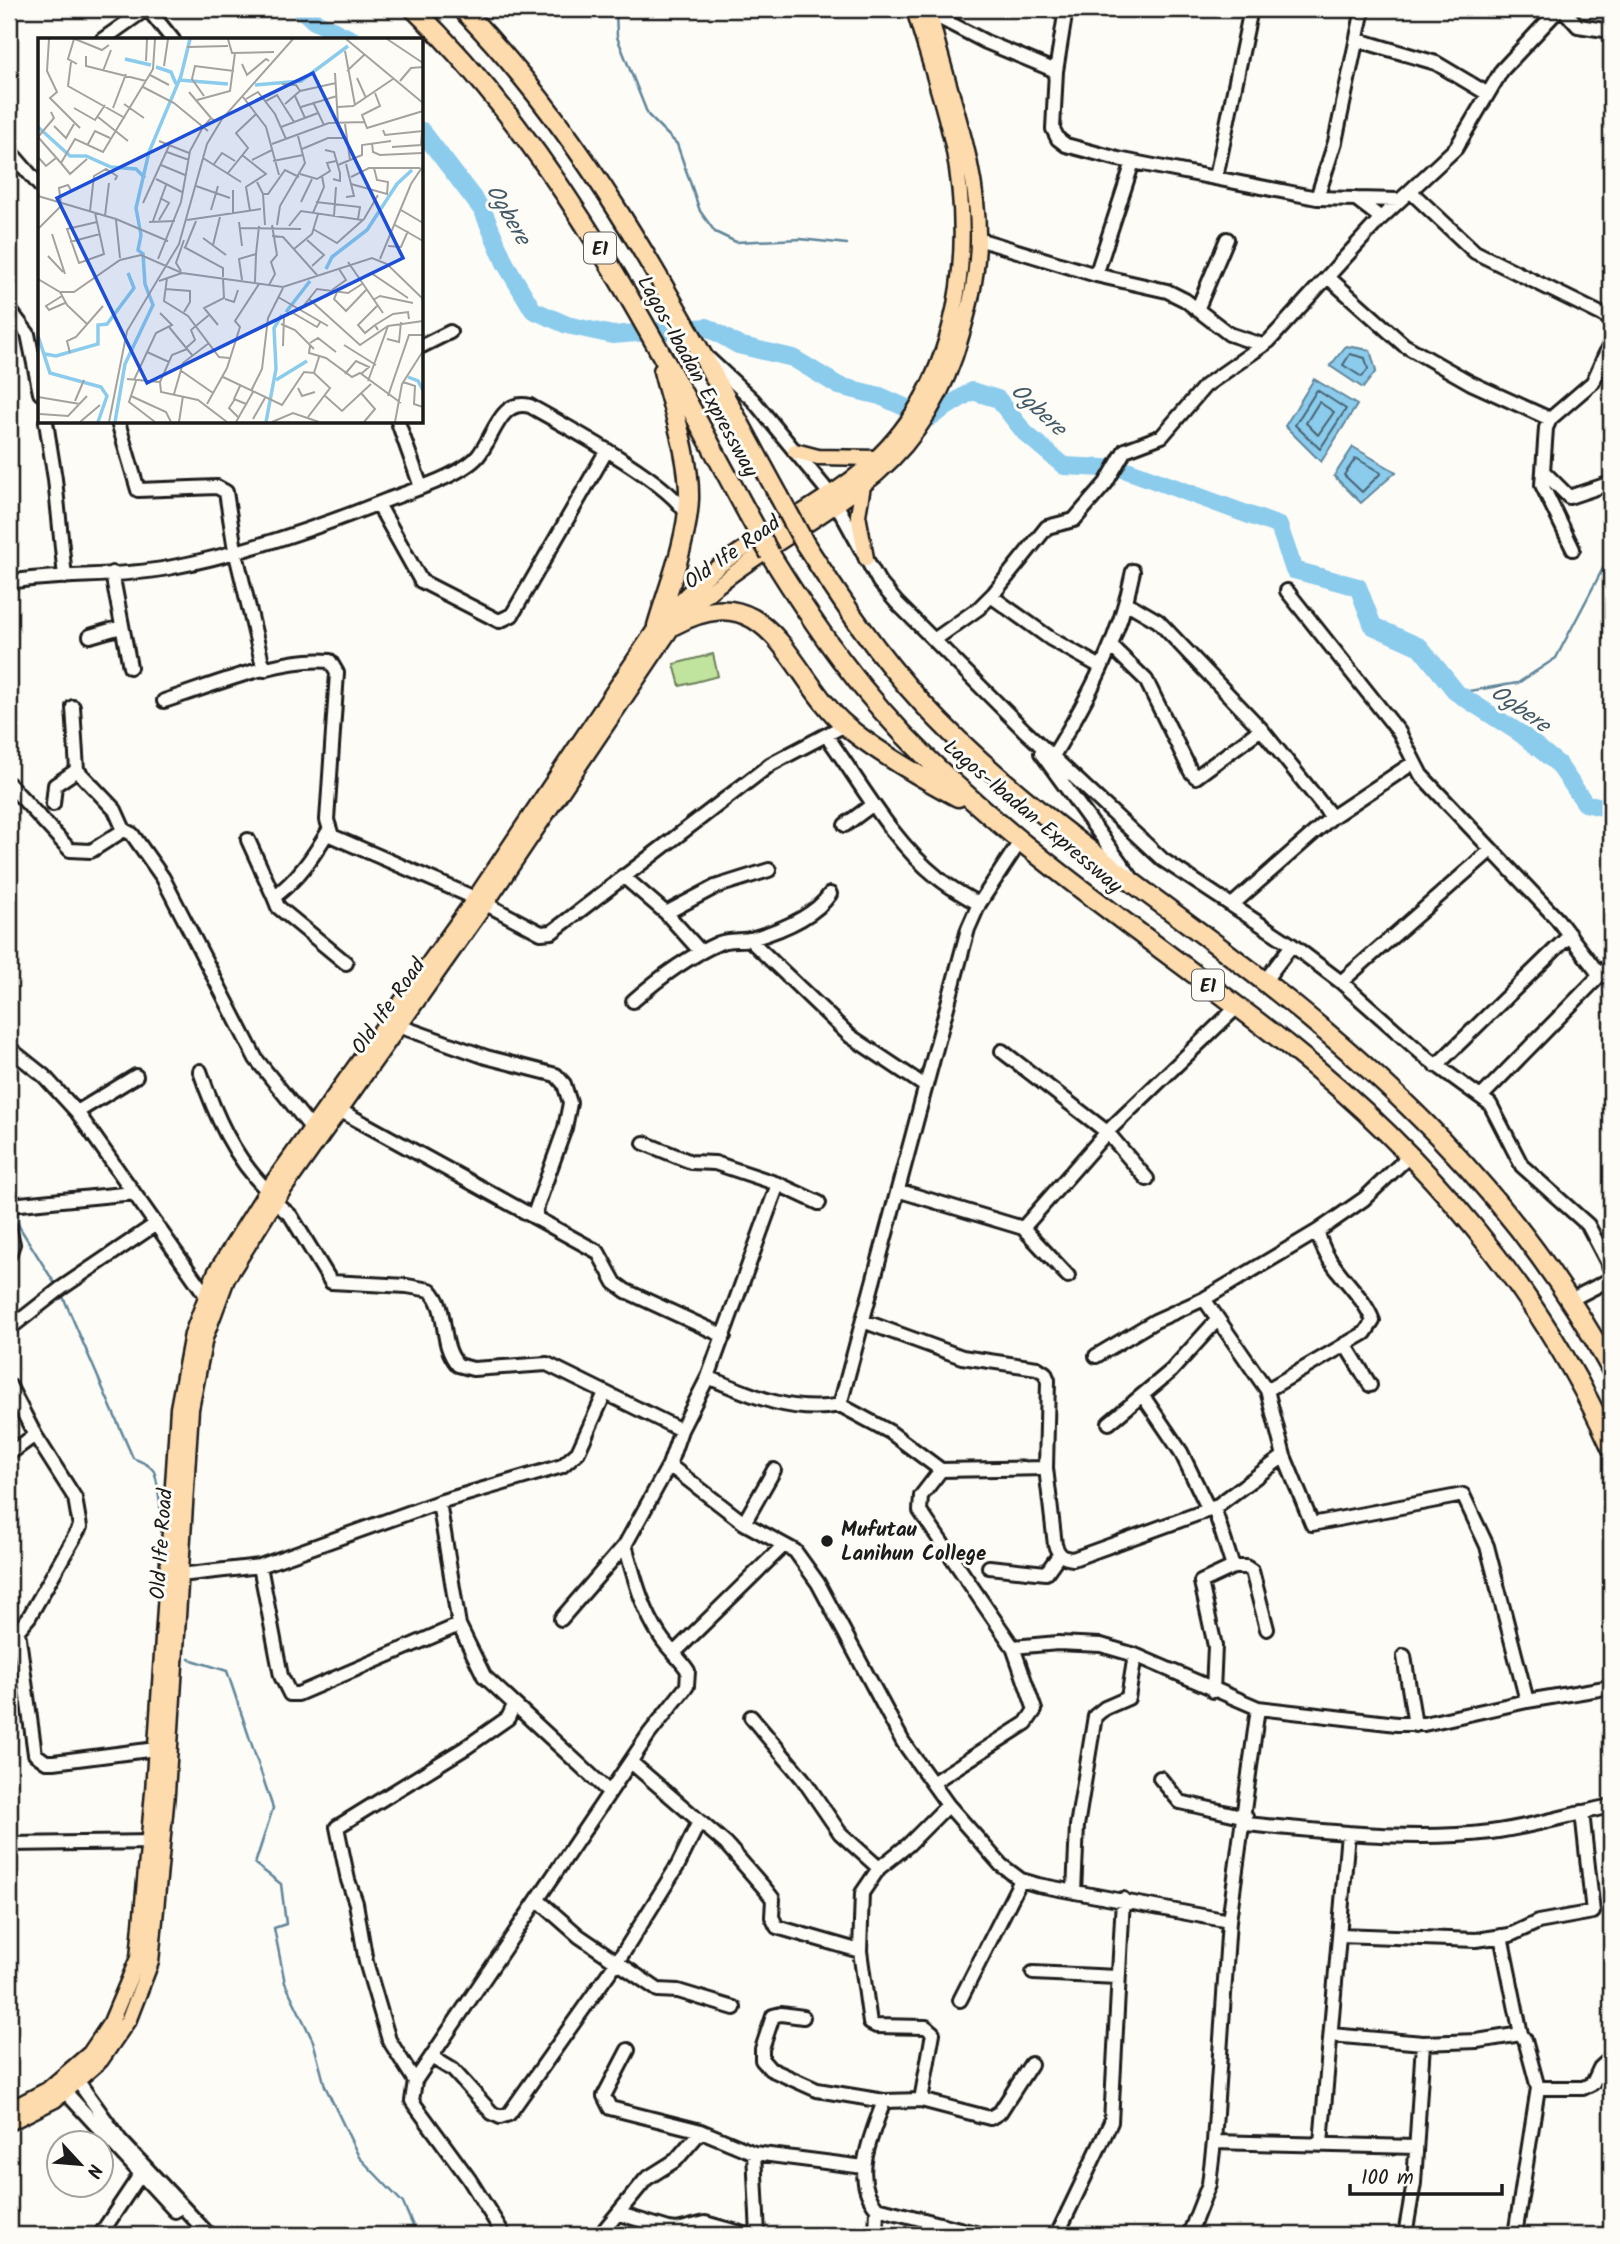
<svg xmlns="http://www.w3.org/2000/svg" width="1620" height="2244" viewBox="0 0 1620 2244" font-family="Kalam,sans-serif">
<rect width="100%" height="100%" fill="#fdfcf7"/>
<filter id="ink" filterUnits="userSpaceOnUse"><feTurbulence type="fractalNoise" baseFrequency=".0143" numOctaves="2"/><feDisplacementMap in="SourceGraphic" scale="14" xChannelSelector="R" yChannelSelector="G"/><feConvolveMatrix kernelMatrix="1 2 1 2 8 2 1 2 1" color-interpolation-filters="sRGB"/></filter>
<g filter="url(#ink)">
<path fill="#c0e39d" stroke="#6e805c" stroke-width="2" d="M713 654 718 676 680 686 674 664Z"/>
<path fill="#8bcbec" stroke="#5f8599" stroke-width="2" d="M1346 346 1370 350 1376 371 1363 388 1330 366Z
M1314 379 1357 405 1321 462 1285 426Z
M1353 447 1396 472 1361 503 1334 476Z"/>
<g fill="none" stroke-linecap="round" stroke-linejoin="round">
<path stroke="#48626f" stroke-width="2" d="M1350 354 1365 358 1368 369 1362 377 1343 365Z
M1317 390 1346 409 1320 449 1295 425Z
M1319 402 1334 412 1318 435 1306 423Z
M1356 458 1381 473 1362 492 1344 475Z"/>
<path stroke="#5f8599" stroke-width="2.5" d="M616 9 617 37 648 115 677 144 700 211 715 232 736 242 800 239 847 244
M1457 693 1518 683 1556 658 1611 553
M9 1154 13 1166 10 1202
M11 1208 20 1228 57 1287
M61 1292 133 1458C139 1461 149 1464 153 1470 159 1477 160 1515 163 1527
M189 1659 227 1671 273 1808 255 1864 281 1884 286 1924 274 1928 285 1983 313 2041 325 2086 359 2157 403 2203 417 2235
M1611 2117 1608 2127 1611 2172"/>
<path stroke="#8bcbec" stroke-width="18" d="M301 9 314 21 353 40
M422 131 483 211 505 263 533 310 567 325 613 335 707 327 738 345 793 358 839 386 880 396 929 418 972 391 998 399 1025 433 1064 466 1124 469 1279 526 1294 570 1358 587 1373 626 1420 647 1457 693 1521 734 1558 764 1585 803 1611 809"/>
<defs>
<path id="minor" d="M148 9 173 40
M1066 9 1056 71 1053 129 1058 139 1066 145 1118 159 1317 198 1356 199 1381 218
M1563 9 1578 26 1611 31
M930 13 986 42 1056 71
M102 40 146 9
M1358 40 1436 63 1488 94
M9 150 40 186
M1216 177 1251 9
M1410 191 1475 252 1611 319
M1317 198 1335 142 1363 9
M1356 199 1399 200
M978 239 1096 275 1167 291 1185 300 1229 334 1262 345
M1096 275 1133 162
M1329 278 1404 345 1471 383 1550 419
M9 309 28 334 40 393
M1197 310 1227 239
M422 346 450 332
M709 359 753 400 830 494
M46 422 55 479 65 577
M118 422 138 490 217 487 226 492 235 550 264 670
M398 422 421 487
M1545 473 1569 497 1611 483
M378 504 421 581 499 621 512 615 607 450
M837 505 879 582 897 603 1024 730 1163 860 1292 945 1341 982 1428 1059 1490 1104 1522 1166 1588 1225 1611 1269
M1573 549 1542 485 1546 428 1550 419 1593 382 1611 342
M112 573 130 667
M9 582C61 573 116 578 168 568 242 554 317 528 387 500 411 491 462 475 478 456 494 437 500 398 530 406 564 425 672 483 687 515
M1287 591 1399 732 1421 775 1557 919 1599 974
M991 596 1051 639 1101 667
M1127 603 1158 621 1261 729 1332 817
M90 636 121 627
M934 640 979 608 994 593 1047 527 1074 520 1106 483 1125 450 1162 436 1205 386 1269 341 1381 218 1456 148 1502 70 1559 9
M1111 646 1146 680 1191 772 1196 777 1261 729
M164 701C211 686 281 656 330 661L337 673 327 820 332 836 475 898
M73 707 77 770 115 810 124 830
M826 735C861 783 890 839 937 877 950 888 965 896 979 904
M1041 753 1131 877
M1053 756C1089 697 1120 639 1133 571
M9 784 70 850 91 851 124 830 132 834 163 878 256 1059 312 1129
M53 804 55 785 77 770
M845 825 872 805
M329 830C313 857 299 878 274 897L278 907 346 963
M248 840 274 897
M623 876 666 913 701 952
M486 904 541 933 552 932 771 764 845 725
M1232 905 1332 817 1413 763
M666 913 715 887 769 870
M749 939 850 1036 925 1086
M1264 982 1292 945
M1341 982 1491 850
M633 1001C659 978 687 957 719 943 729 939 741 941 751 939 779 931 814 917 830 894
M399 1026 486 1057 556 1075 564 1084 570 1103 565 1128 536 1209V1218L598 1252 615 1283 626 1291 724 1336
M9 1048 44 1076 77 1112 205 1294
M1002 1051 1107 1132 1147 1179
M1436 1066 1570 935
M200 1071C215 1115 234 1158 267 1190
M1481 1097 1611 964
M341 1111 536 1218
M77 1112 136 1076
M644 1143 691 1162 715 1163 778 1184 819 1203
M900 1191 1023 1228 1068 1276
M275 1202 291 1216 331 1282 407 1286 430 1290C450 1311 438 1343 458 1365L473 1369 547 1364 681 1430
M10 1205 134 1193
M9 1227 13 1244 9 1255
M1023 1228 1107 1132 1237 1007
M1204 1299 1267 1390 1284 1456 1312 1524 1463 1495 1487 1546 1527 1701
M1572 1299 1611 1279
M863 1321 962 1357 1037 1368 1045 1373 1048 1380 1046 1468 1055 1545C1059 1555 1062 1558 1073 1559L1214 1508 1284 1456
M9 1329 60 1289 156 1224
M1345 1344 1370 1385
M1096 1356 1155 1321 1204 1299 1318 1231 1364 1199 1409 1156
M708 1377C750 1395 794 1415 840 1405L890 1432 941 1470 1046 1468
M9 1385 35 1435 75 1498 80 1527 29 1617 9 1641
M1267 1390 1365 1333 1373 1321C1361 1289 1323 1266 1318 1231
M1143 1396 1181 1452 1209 1510
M840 1405 968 929 979 904 1021 840
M1109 1423 1171 1371 1218 1319
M9 1454 35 1435
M669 1465 744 1523 795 1551 818 1583 903 1742 948 1805 1001 1865 1021 1880 1038 1885 1229 1921
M439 1502 459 1625 484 1676 609 1792
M744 1523 774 1470
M260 1566 281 1676 290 1694H298L459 1625
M989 1567 1046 1573 1059 1555
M1233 1567H1246L1252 1571 1267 1629
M180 1575 260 1566 439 1502 562 1466 578 1452 605 1393
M561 1619 625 1545 669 1465 681 1430 708 1377 778 1184
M18 1631 35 1754 46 1762H54L156 1749
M1013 1647 1058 1643 1101 1645 1135 1655 1258 1708 1397 1724H1424L1527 1701 1611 1687
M674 1653 784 1545
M1404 1656 1415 1725
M1213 1691 1215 1646 1201 1582 1233 1567 1214 1508
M751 1717 803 1779 840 1833 879 1868
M632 1763 726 1844 766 1890 773 1899 772 1917 777 1927 860 1951
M1160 1778 1180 1802 1246 1817
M932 1783 1026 1723 1035 1710 1013 1647 920 1511 921 1496 941 1470
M1245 1824C1325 1831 1410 1842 1491 1832 1531 1827 1572 1814 1611 1806
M9 1844 155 1842
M1074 1892 1077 1826 1095 1716 1105 1708 1128 1698 1135 1655
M538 1900 579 1936 658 1990 678 1991 734 2008
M1340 1935 1476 1940 1510 1935 1538 1922 1593 1912 1582 1812
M1501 1936 1521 2034 1525 2040 1538 2088 1515 2235
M1033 1973 1117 1977
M960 2000 1021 1880
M803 2017 781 2014 773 2016 762 2049V2060L770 2069 817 2090 884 2101 921 2100 990 2118 1000 2112 1031 2064
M1331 2035 1423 2043 1477 2041 1521 2034
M628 2050 604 2096 610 2108 701 2131 754 2153 864 2167
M433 2058 453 2070 492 2113 500 2117 509 2114 625 1950 678 1865 699 1822
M72 2073 120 2140 209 2235
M415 2081 389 2040 366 1962 356 1903 348 1880 337 1827 465 1748 508 1718 514 1705
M59 2085 175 2211
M1538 2088H1583L1593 2083 1600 2068 1611 2058
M921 2100 933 2033 926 2027 876 2026 870 2023 860 1951 862 1893 879 1868 908 1845 948 1805
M884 2101C872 2135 850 2178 877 2208L983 2235
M1214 2142 1416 2147
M1321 2143 1348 1833
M754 2153 758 2235
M620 2214 669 2229 677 2230 705 2223 748 2235
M100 2235 140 2175
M504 2235 469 2179 412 2101 415 2081 649 1734 687 1686 688 1671C680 1658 668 1649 660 1636 642 1609 634 1576 625 1545
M600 2235 646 2179 676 2160 701 2131
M876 2235 877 2208
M1057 2235 1111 2122 1123 1899
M1189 2235 1209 2184 1214 2142 1229 1921 1258 1708
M1405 2235 1414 2183 1423 2043"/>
<path id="major" d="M795 451 818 457 877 458
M863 486 858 515 866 558
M9 2110 47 2090 90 2053 111 2022 138 1958 153 1792 178 1408 192 1334 215 1273 267 1190 475 898 657 626C679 601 702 577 730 558 771 530 814 507 854 477 954 401 977 264 953 146 943 100 927 54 914 9
M9 2123 55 2100 101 2060 129 2019 151 1962 167 1793 191 1409 205 1338 227 1279 275 1202 486 904 674 625C727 568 799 534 861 487 907 453 937 409 955 356 967 319 977 282 978 242 980 163 945 85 929 9"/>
<path id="highway" d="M414 9C561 152 651 336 748 514
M462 9C600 151 685 325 779 496
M805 544C841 600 877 654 923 704 1011 799 1123 874 1226 952 1382 1070 1517 1196 1611 1369
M770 554C815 627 863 696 925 756 1036 865 1169 951 1290 1047 1424 1154 1541 1290 1611 1447
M674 625C771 572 789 676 845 725 871 748 927 781 958 797
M657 626C669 585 687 542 689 499 690 457 673 411 663 371"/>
</defs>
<use href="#minor" stroke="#1c1c1c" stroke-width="18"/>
<use href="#major" stroke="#1c1c1c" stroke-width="19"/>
<use href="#highway" stroke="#1c1c1c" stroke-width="23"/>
<use href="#minor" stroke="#fdfcf7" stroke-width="12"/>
<use href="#major" stroke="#fedbac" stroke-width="14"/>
<use href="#highway" stroke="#fedbac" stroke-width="18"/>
<defs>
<path id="highway-bridge" d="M779 496 805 544
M748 514 770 554"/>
</defs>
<use href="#highway-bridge" stroke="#1c1c1c" stroke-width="23" stroke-linecap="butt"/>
<use href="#highway-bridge" stroke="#fedbac" stroke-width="18"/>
</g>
</g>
<circle fill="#1c1c1c" stroke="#fdfcf7" stroke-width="2.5" cx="827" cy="1541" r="7"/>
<g text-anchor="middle" stroke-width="6" stroke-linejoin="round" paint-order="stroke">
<g fill="#fdfcf7" stroke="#605f5e" stroke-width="2">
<rect x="584" y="232.5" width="32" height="31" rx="5"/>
<rect x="1192" y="969.5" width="32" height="31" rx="5"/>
</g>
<g font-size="19" font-weight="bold" fill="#1c1c1c">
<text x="600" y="255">E1</text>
<text x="1208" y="992">E1</text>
</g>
<g font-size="21" fill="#1c1c1c" stroke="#fdfcf7">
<text transform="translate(698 376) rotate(61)" y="7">Lagos-Ibadan Expressway</text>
<text transform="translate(732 552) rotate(-35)" y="7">Old Ife Road</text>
<text transform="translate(1033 816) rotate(40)" y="7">Lagos-Ibadan Expressway</text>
<text transform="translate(388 1006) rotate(-55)" y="7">Old Ife Road</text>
<text transform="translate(161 1544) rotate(-86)" y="7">Old Ife Road</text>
</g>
<g font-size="21" font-weight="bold" fill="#1c1c1c" stroke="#fdfcf7" text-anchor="start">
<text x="841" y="1536">Mufutau<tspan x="841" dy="24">Lanihun College</tspan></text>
</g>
<g font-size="23" font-style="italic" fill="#435965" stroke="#fdfcf7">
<text transform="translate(509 214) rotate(60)" y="8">Ogbere</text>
<text transform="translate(1039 409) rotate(43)" y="8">Ogbere</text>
<text transform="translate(1521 708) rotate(35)" y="8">Ogbere</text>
</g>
</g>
<g transform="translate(38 38)">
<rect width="385" height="385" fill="#fdfcf7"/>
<path fill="none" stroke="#8bcbec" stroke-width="3.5" d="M87 21 113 27M118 29 133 34 138 46M141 42 190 46M217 47 263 43 310 8M0 89 32 118H48L73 129 98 131 107 140M288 231 294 219 329 192 359 146 374 132M248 274 272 243M0 298 12 335 63 349 69 358 60 384M7 316 18 318 60 306V287L69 286 96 250 90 235M370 339 380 343 385 352M238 342 269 323M77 384 87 326 115 267 107 246 105 216 100 212 103 197 98 170 111 114 143 38 152 1M228 384 238 331 236 290 244 277"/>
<path fill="none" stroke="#a3a29f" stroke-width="2" d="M11 1 9 33 19 54 12 60 42 90M36 1 30 21 39 26M37 1 64 12 71 7M190 1 194 15 236 14M308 1 385 65M349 1 385 25M149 9 190 8M307 13 317 67M48 18V28L108 43M108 23 109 1M33 24 30 48 87 80M204 26 209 37 228 21 231 23M126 28 130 1M65 33 73 12M309 33 326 17M297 35 300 85M112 37 131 47M319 40 328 60M362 43 373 30 385 29M244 46 258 47 262 53M105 49 136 65 170 93M151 54 173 80M337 55 342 68 324 77 329 90 385 73M166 58 154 41 157 28 196 33M257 58 267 80M205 59 228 89 241 137M208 61 220 54 237 76 248 101M159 62 192 53 197 15M228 63 239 57 256 84M275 64 286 87M86 66 106 80M247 66 262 53 298 45M263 69 299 58M300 69 315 68 355 41M36 70 57 82 67 67M75 70 88 36M60 79 90 103M307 86 312 122M16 88 28 100 36 86M243 89 280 75M345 92 347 97 385 93M0 99 23 125 37 101 65 114 115 31 117 1M0 99 16 80 13 74M121 103 151 115M334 105 335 114 342 117 384 115M50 106 57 93 72 100M234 106 291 85 326 84M354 109 383 107 384 94M264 111 290 100H308M287 112 296 114 302 135V143L295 141M129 114 151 122M204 117 228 136 208 149 212 173M0 119 8 128 18 120M165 120 203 144M214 122 234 112M235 123 265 117M23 125 32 136 49 121M176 126 184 115 197 123M123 127 147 137M300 127 324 117V107L353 103M190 135 210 110 198 95 218 76M262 136 279 141 292 133 289 125 298 123M313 139 331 130H382M118 141 144 154M219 144 225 156 227 187M313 146 349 156 350 144 339 142 336 130M158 148 192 160M225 156H230L247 132 261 139M0 158 78 181 130 203M308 159 316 158 308 126M263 164 274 141M278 164 322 169 320 181M105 165 131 108M23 166 21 150 30 147 34 154M173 172 180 148M363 172 385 185M52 173 56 138 68 131 79 138 77 142M57 175 66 216 41 225 29 191 59 184M275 175 286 149 284 138M195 176V152M67 178 71 145M296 178 298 149M78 182 82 220M121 182 131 165 122 160M149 182 223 171M115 183 128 147M111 184 137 183M201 184 204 208M239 187 242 168 267 125 260 98M357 187 385 203M251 188 263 173 324 182M201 190 263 191M0 191 24 167M275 191 299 205 326 181 340 157M14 196 27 236M234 198 245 199 279 237M165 200 188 217M269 202 286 217 274 228M32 204 62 196M175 207 182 179M350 208 363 209 370 193M146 209 185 230V239M147 210 158 183M256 211 274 196 280 176M10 218 25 234M120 221 143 164 152 113 165 89 173 80 177 83M342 221 373 146 385 128M310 224 345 275M143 233 138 225 146 202M129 240 126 263 150 278 181 319 191 320M0 241 22 254H36L82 222 103 217 144 235 245 249 334 220 349 226 385 261M204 242 201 221 218 216 221 188M320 242 333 235 370 260M121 243 144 235M217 244 218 216M231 247 237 236 233 224 239 217 234 187M127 251 152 253V264L146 274M294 252 308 242 301 231M22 254 29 267 49 286M299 254 296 261 308 273 328 252M24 258 8 268 11 272 27 265M240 259 290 288M187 261 196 264 200 252M271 261 322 307 350 288 385 283M335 262 342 258 375 265M263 271 279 251 310 255 324 246M243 286 257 292 276 311M180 287 166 270 186 260 185 241M337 287 327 295 320 287 339 268M131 289 154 317M340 292 337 287 355 276 370 274 371 281M349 301 361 304 363 284M272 305 280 300 298 314M306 307 338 327M245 308 246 277 255 275 279 289 283 283M272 308 271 315 288 320 314 339 322 335 363 365M148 310 157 302 153 292 171 277M149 311 134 317 122 344 123 354 160 362 189 384M109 314 131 324M32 315 29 303 38 299 65 268M142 332 175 355M307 336 318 323 331 329 323 336M185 339 244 367 266 334 276 335 281 319M89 341 122 344M96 342 118 295 134 287 122 275M98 343 91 364 117 384M330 343 350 288M365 344 377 348 376 366 385 369M202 348 196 361 208 366M260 350 264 358 277 354M213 353 224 331 230 280 245 250M323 355 337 371 326 384M136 356 145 325 171 305M286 357 304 373 333 346M93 358 128 374 133 384M350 358 371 297H385M0 359 42 366M197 361 191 370 201 380M37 363 46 342M169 366 189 330 202 289 197 283 221 246M2 376 30 378 49 358M270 379 292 350 276 335M215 381 227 360M42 384 62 367M71 384 89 293 141 206 169 106 184 81 255 1M141 384 145 358M198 384 215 354M234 384 255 375 281 384M357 384 364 346 385 313"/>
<path fill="#1d4ed8" fill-opacity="0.15" stroke="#1d4ed8" stroke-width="3.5" d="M275 35 365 220 109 345 19 160Z"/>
<rect width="385" height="385" fill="none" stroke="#1c1c1c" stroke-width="3.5"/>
</g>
<rect width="1620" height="2244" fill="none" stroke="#fdfcf7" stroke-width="35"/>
<rect x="18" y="18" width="1585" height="2209" fill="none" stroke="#1c1c1c" stroke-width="2.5" filter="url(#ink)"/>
<g transform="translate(80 2164) rotate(116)"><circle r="33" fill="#fdfcf7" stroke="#a3a29f" stroke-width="2"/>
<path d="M0-5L12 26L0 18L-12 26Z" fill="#1c1c1c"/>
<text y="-10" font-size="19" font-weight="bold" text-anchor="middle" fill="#1c1c1c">N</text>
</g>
<path d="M1350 2184v10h152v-10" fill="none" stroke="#1c1c1c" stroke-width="3.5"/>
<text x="1361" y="2184" font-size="21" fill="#1c1c1c" stroke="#fdfcf7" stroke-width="5" paint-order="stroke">100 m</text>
</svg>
